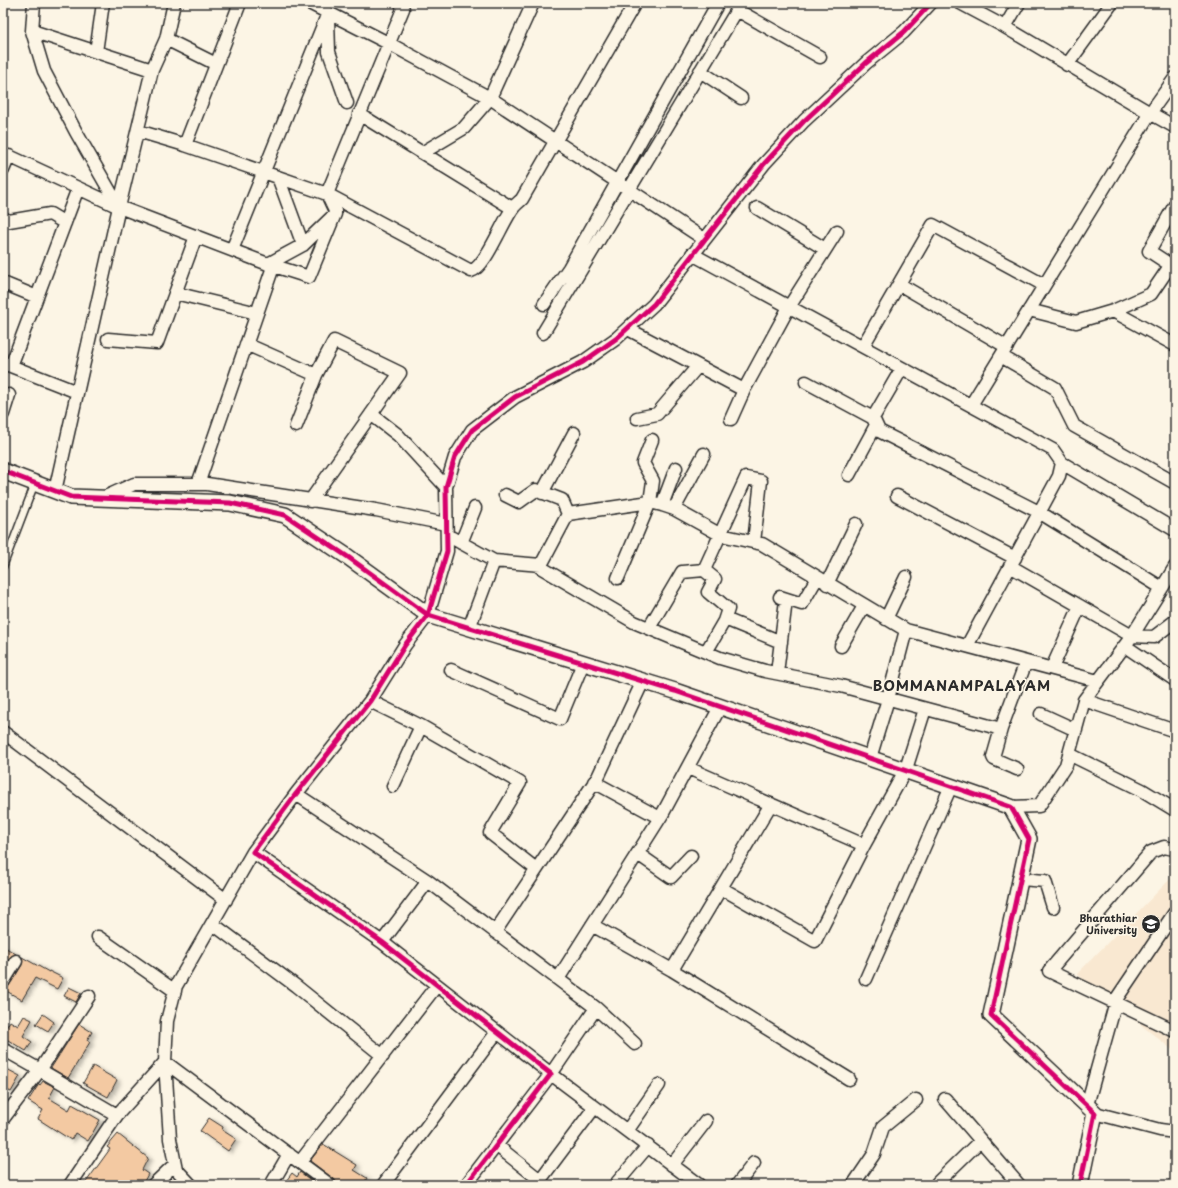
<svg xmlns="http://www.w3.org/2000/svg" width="1178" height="1188" viewBox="0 0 1178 1188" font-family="'Playpen Sans',sans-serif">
<defs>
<filter id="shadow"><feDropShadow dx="3.5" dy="2" stdDeviation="2" flood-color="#0004"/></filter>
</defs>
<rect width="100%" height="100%" fill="#fcf5e5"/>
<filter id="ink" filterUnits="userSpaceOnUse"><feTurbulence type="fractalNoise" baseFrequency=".025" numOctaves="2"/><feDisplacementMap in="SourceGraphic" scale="8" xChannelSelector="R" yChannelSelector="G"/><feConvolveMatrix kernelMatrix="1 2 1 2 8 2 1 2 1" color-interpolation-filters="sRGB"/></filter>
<g filter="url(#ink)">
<path fill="#f9e8d1" d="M1175 874V1052L1077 974Z"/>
<path fill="#f3c9a2" stroke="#2b2b2b" filter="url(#shadow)" d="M3 946 16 954 10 957 3 968Z
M22 957 49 972V971L63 978 57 989 35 978 22 1000 3 989 9 986 22 965Z
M69 987 81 993 76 1002 64 996Z
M43 1014 54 1022 48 1031 36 1024Z
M24 1016 32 1020 23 1036 32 1042 26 1051 3 1037V1033L10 1021 18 1026Z
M79 1024 92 1032 87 1040 90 1042 68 1078 51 1068Z
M93 1066 117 1080 108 1097 83 1083Z
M3 1067 20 1076 11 1092 3 1088Z
M43 1081 55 1087 49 1098 69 1110 72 1104 100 1120 88 1141 75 1133 71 1140 38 1119 43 1110 28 1101 39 1084 40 1085Z
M209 1118 223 1127 222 1130 236 1139 228 1151 200 1131Z
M118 1134 148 1158 142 1170 148 1174 142 1185H84L110 1149 107 1147Z
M323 1144 357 1165 354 1170 367 1178 363 1185H337L334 1179 310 1161Z
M300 1172 317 1185H283L292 1173 297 1177Z"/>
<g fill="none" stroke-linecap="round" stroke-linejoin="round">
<defs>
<path id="service" d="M3 567 35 483"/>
<path id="minor" d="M34 3 32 31 44 71 76 132 119 207
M309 3 388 43 490 98 704 239
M960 3 1005 27 1150 113 971 405
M328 18 329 52 347 103
M1005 27 1019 3
M32 31 152 70 119 207
M166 39 216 64
M96 52 103 3
M1067 65 1112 3
M152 70 166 39 174 3
M700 71 741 98
M1175 78 1150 113 1175 127
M359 114 512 208
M138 131 185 145 327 194 471 271C486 267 502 222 513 208 515 205 519 202 522 199L635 3
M185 145 240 3
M422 153 464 128 490 98 533 3
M3 170 9 156 119 207
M278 177 303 245
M1175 205 1149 251 1175 268
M757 208 825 249
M3 218 9 221 50 214 65 223
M232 250 328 13
M692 254 1053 450 1062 463 1059 476 967 646
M268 264 309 277 335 214V211L327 194 403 9 401 3
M268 264 303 245 331 218
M3 283 37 297
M899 284 1007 347
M175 293 257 313
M544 304 569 268 718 3
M1029 310 1076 322 1113 311 1151 294 1170 266
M1113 311 1175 345
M628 329 744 390 789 307 837 231
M543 333 737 10 820 57
M108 339 157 343 196 236
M246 344 316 375
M863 346 933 225 1044 285
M1001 356 1055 388 1074 426 1175 483
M3 363 77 392
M11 366 78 188
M902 368 873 418 879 431 1039 512 1162 588
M806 382 873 418
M3 414 9 395
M371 414 398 435 446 487
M637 418 657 414 698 366
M731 419 744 390
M296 426 316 375 334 341 400 373 310 501
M1062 463 1175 530
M849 475 876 425
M55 491 119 207 268 264 273 267 198 484
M542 493 574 433
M505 495 519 502 536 490 562 500 568 514
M897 496 1015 558
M103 498 134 484H207L376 510 446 524
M662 505 676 468
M674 509 704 454
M447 535 494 561 541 565
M461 543 475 508
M1010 566 1132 636 1154 637 1175 621
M704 570 746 478 761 481 754 542
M618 578 650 502 653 481 643 463 652 440
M827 584 856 524
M780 597 802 604 817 578
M725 619 781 642
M886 619 906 577
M469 628 494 561
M649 628 682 572 704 570 715 579 708 592 728 609 724 621 706 652
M841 646 864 606
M1125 646 1175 680
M1052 668 1080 606
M451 670 560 719 583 663
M777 673 786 600
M1084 700 1175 731
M370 701 421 726 520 783 490 833 536 869
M1041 714 1076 730
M1001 729 1026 662
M3 732 226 900
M1069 754 1142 790 1175 810
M870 758 888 699 906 630
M688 768 864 845
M1017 769 994 759 993 757 1001 729 841 686 765 671 720 658 634 622 540 567 568 514 650 502 662 505 674 509 721 535 762 544 906 630 1098 681
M594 782 660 818
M393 786 421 726
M296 794 428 881 596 1008 551 1074 699 1185
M1011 807 1039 806 1066 765 1084 700 1132 636 1175 567
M1174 849 1164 847 1151 852 1049 971 1175 1031
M638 854 671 877 691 856
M1021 879 1045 881 1053 907
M721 888 771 804
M213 924 296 986 383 1056
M592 925 672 970 721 888 815 941 864 845 906 769 925 709
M495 932 598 777 643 681
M98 937 175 991
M382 942 428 881
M672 970 849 1079
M558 979 663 813 720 707
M866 979 951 786
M3 982 16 961
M596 1008 635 1044
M3 1049 40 1070 89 996
M945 1099 1019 1185
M1087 1105 1117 998 1175 912
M1095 1113 1160 1130 1175 1132
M3 1119 40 1070 117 1115 165 1062 330 1185
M627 1131 659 1085
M496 1145 540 1180 536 1185
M300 1162 437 985
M672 1165 706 1121
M540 1180 594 1108
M937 1183 980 1141
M70 1185 117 1115
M153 1185 175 1164
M191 1185 176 1169 170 1139 165 1062 167 1021 176 986 253 852
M271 1185 289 1154
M383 1185 497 1032
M466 1185 551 1074 382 942 253 852 296 794 370 701 405 645 428 615 447 551 446 487 455 457 472 430 515 397 583 362 617 338 654 304 764 164 804 121 866 63 904 32 931 3
M615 1185 648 1146
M737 1185 754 1163
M853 1185 874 1154 883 1127 916 1100"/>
<path id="tertiary" d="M3 471 71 497 230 503 285 515 348 557 428 615 675 691 1011 807 1029 839 991 1015 1095 1113 1080 1185"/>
</defs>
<use href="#service" stroke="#2b2b2b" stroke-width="9"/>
<use href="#minor" stroke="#2b2b2b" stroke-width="15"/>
<use href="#tertiary" stroke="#2b2b2b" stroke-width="18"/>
<use href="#service" stroke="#fcf5e5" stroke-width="6"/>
<use href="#minor" stroke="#fcf5e5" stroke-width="12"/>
<use href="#tertiary" stroke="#fcf5e5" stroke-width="15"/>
<defs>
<path id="cycleway" d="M3 471 71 497 230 503 285 515 348 557 428 615 675 691 1011 807 1029 839 991 1015 1095 1113 1080 1185
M466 1185 551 1074 382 942 253 852 296 794 370 701 405 645 428 615 447 551 446 487 455 457 472 430 515 397 583 362 617 338 654 304 764 164 804 121 866 63 904 32 931 3"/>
</defs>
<use href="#cycleway" stroke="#fcf5e5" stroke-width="8"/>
<use href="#cycleway" stroke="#d6006c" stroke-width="5"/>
</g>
</g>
<defs>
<symbol id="university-disc" viewBox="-11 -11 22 22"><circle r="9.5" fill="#2b2b2b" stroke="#fcf5e5"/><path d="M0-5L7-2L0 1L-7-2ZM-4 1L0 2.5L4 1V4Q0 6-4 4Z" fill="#fff"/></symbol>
</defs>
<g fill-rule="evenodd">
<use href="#university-disc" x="1140" y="913" width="22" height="22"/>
</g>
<g text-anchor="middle" stroke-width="3.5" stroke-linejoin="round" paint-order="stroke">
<g font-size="10" font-weight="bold" fill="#2b2b2b" stroke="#fcf5e5" text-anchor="end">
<text x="1137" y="922">Bharathiar<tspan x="1137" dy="12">University</tspan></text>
</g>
<g font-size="14" font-weight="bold" letter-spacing="1" fill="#2b2b2b" stroke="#fcf5e5">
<text x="962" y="691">BOMMANAMPALAYAM</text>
</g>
</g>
<rect width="1178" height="1188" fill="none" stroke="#fcf5e5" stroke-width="16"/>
<rect x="8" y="8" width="1162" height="1172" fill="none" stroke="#2b2b2b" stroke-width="1.5" filter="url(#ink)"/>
</svg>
